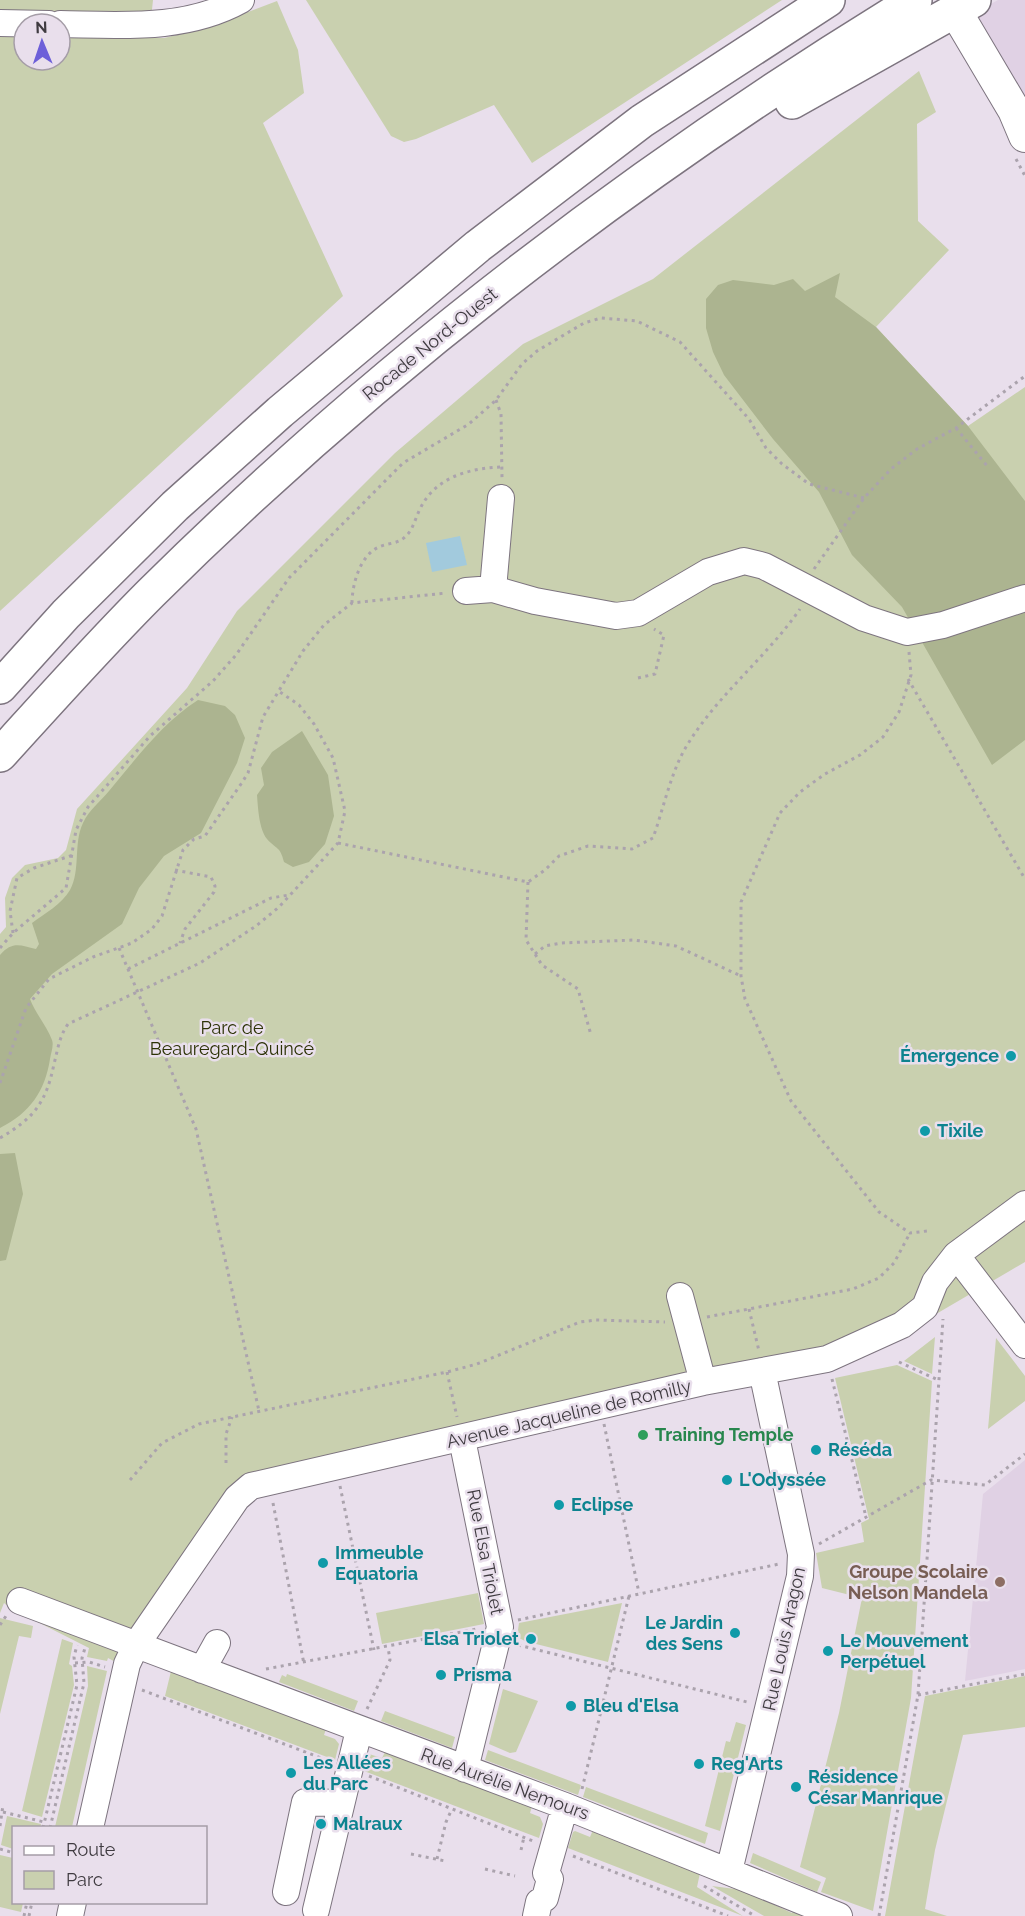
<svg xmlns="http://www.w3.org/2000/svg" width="1025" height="1916" viewBox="0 0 1025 1916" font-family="Raleway,sans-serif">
<rect width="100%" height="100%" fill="#e9dfec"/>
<path fill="#e0d1e4" d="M998 0H1025V113L968 17Z
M1025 1460V1669L965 1681 983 1494Z"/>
<path fill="#c9d0af" d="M0 0H153L151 19 0 17Z
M306 0H782L532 163 494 105 416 139 404 142 391 136Z
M277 1 298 50 304 93 263 123 343 296 0 611V36H24V60H60V35L164 38 203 29Z
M919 71 936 112 917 124 918 221 949 250 876 327 968 426 1025 387V1262L919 1324 256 1485 125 1667 108 1658 107 1661 87 1657 89 1648 10 1608 4 1603 0 1613V934L6 927 5 898 12 878 25 865 58 858 66 850 77 809 187 688 237 611 395 453 523 344 653 279Z
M935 1337 932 1374 904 1361Z
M996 1338 1025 1376V1401L988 1429Z
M897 1365 932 1381 911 1698 873 1911 821 1892 826 1878 800 1867 839 1713 862 1598 822 1588 816 1553 864 1542 861 1523 869 1519 835 1378Z
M478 1593 484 1624 382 1644 376 1613Z
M622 1603 608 1662 536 1644 537 1637 527 1634 525 1641 517 1637 519 1623Z
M0 1618 33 1626 31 1638 19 1636 0 1714Z
M62 1639 73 1643 69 1664 72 1666 74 1685 42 1817 22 1811Z
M87 1666 107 1671 72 1827H55L88 1686Z
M172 1667 327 1726 324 1735 335 1739 339 1744 335 1760 165 1696Z
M287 1674 358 1701 354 1711 279 1682 282 1675 286 1677Z
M1025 1676V1727L963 1735 935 1850 925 1909 947 1916H885L925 1696Z
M503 1689 538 1701 516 1752 510 1753 489 1744Z
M385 1711 455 1737 452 1748 381 1721Z
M736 1722 746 1725 720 1831 705 1826 726 1741 730 1742Z
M387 1748 533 1803 530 1813 540 1817 543 1824 539 1838 364 1771 369 1754 382 1758Z
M488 1750 581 1785 578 1795 485 1760Z
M586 1787 708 1833 705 1844 583 1797Z
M7 1816 41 1824 40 1827 14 1828 13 1849 1 1845Z
M593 1830 700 1873 697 1887 743 1916 568 1848 573 1832 575 1831 590 1837Z
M753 1853 821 1882 817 1892 750 1863Z
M0 1855 13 1858 14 1902 23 1903 21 1912 0 1907Z
M712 1886 743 1890 792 1913 794 1909 810 1916H764Z"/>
<path fill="#acb490" d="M840 273 835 297 876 327 968 426 1025 501V740L992 765 902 607 852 555 819 492 773 439 724 375 713 352 706 328V299L718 285 733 280 774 285 793 279 805 291Z
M198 700 225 706 235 715 245 738 237 763 201 833 164 856 139 888 122 924 52 974 30 999C35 1013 47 1026 52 1040 54 1045 51 1053 50 1059 45 1091 30 1113 0 1128V955C12 941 20 945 36 949L39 944 32 923C44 914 62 904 70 890 81 870 73 844 83 823 89 810 100 802 109 791 136 759 162 723 198 700Z
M302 731 328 775 334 816 325 844 309 862 293 867 284 862C280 846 277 850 267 839 259 829 258 808 257 795L264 785 261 768 272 752Z
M15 1153 23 1194 6 1260 0 1261V1154Z"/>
<path fill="#a2cadd" d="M460 536 467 565 432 572 426 543Z"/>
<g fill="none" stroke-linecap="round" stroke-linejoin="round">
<defs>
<path id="minor" d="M0 23 49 24
M60 24C122 25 185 31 241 0
M493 589 501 498
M466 591 493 589 535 601 616 616 638 613 708 572 744 561 764 566 864 618 907 632 943 625 1025 598
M956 1255 1025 1345
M680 1296 703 1382
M462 1439 500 1627 465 1769
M20 1601 565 1806 839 1916
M202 1670 217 1643
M90 1828 127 1664 136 1645 237 1498 251 1486 703 1382 827 1359 902 1325 925 1307 935 1282 956 1255 1025 1204
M729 1871 800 1576 801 1554 762 1371
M286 1892 305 1802 340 1803
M316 1910 359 1730
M70 1916 73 1902
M536 1916 539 1902 545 1898 550 1879 546 1873 565 1806"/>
<path id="major" d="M963 24 1014 110 1025 136"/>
<path id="highway" d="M792 102 974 0
M0 687 66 614 175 506 280 412 478 246 642 121 828 0
M0 755C50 700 99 645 151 593 381 365 639 168 915 0"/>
</defs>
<use href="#minor" stroke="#7d747f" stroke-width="28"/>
<use href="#major" stroke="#7d747f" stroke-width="34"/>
<use href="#highway" stroke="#7d747f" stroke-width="36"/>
<path stroke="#aba3ad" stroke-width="3" stroke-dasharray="3 4.5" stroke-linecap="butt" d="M1016 159 1025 176
M496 400 501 414 502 478
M956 428 988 467
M814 569 864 498 891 469 917 449 956 428 1025 376
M352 603C352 585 360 555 379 547 387 543 398 544 405 537 413 530 415 519 420 509 435 477 470 468 502 467
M909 652 911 675 899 712 883 737 860 755 825 774 800 792 780 813 741 902V976L745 999 791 1101 879 1212 910 1233 927 1231
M638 678 655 674 664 635 654 629
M908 679 1025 879
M338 843 528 882 545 870 559 856 588 846 632 849 653 838C663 810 671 772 686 747 717 695 766 658 800 609
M175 870 211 877 215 886 214 892 185 929 180 943
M528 882 526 940 542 965 578 989 591 1035
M13 933 10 911 17 878 34 868 73 855
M0 948 13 933 66 888 76 830 88 807 150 736 213 681 236 655 289 578 403 463 469 424 496 400 522 364 537 351 584 323 601 318 637 321 680 342 749 419 766 448 782 464 809 484 864 498
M119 948 196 1129 259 1411
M535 954 545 946 561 943 634 940 676 946 741 976
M128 969 271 898 289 895
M0 1083 26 1008 49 979 93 957 132 943 152 929 162 916 183 850 194 839 205 836 241 784 248 773 263 717 303 651 324 625 352 603 446 593
M0 1138C34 1118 46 1103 54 1064 58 1049 59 1037 68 1024L200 963 256 926 279 907 338 843 345 811 333 758 314 724 299 705 280 692
M749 1309 759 1351
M707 1317 853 1289 879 1278 894 1263 910 1233
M899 1362 938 1380
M447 1372 457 1417
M832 1379 866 1517
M604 1424 639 1593
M226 1463V1434L232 1417
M130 1480 162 1443 199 1424 447 1372 477 1364 580 1322 596 1320 665 1322
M340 1486 374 1650
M273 1503 304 1664
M819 1544 931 1480 985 1485 1025 1454
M518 1620 779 1564
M0 1625 6 1616
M518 1645 747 1702
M75 1663 89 1662 105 1667
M266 1669 477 1629
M142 1690 329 1761
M918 1695 1025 1674
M367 1709 390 1660 388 1647
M369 1776 533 1841
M582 1789 629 1596
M3 1812 44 1822
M0 1826 3 1805
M43 1828 77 1685 74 1657 77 1645
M50 1828 84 1683 82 1658 85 1648
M0 1849 14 1853
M521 1850 524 1837
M411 1854 445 1861
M573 1856 728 1916
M437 1859 446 1822 452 1809
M485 1869 515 1876
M704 1886 755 1916
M24 1916 27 1902
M29 1916 32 1902
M879 1916 918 1695 943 1319"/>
<use href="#minor" stroke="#fff" stroke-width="26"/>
<use href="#major" stroke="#fff" stroke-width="32"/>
<use href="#highway" stroke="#fff" stroke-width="33"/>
</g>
<g fill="#0f9aa8" stroke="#e9dfec" stroke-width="2">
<circle cx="1011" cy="1056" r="6"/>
<circle cx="925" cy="1131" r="6"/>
<circle cx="816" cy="1450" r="6"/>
<circle cx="727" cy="1480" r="6"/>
<circle cx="559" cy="1505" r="6"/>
<circle cx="323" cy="1563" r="6"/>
<circle cx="735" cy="1633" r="6"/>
<circle cx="531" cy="1639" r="6"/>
<circle cx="828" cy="1651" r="6"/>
<circle cx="441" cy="1675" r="6"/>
<circle cx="571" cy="1706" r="6"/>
<circle cx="699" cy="1764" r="6"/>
<circle cx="291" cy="1773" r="6"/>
<circle cx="796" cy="1787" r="6"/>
<circle cx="321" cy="1824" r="6"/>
</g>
<circle fill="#2e9e5b" stroke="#e9dfec" stroke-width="2" cx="643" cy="1435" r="6"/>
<circle fill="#8d6e63" stroke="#e9dfec" stroke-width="2" cx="1000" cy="1582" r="6"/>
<g text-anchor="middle" stroke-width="5" stroke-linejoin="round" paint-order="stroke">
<g font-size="18" fill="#3f3b40" stroke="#e9dfec">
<text transform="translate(430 344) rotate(-39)" y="6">Rocade Nord-Ouest</text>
<text transform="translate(569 1414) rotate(-13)" y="6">Avenue Jacqueline de Romilly</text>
<text transform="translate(485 1552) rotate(79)" y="6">Rue Elsa Triolet</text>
<text transform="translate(784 1639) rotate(-78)" y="6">Rue Louis Aragon</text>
<text transform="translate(505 1784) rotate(20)" y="6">Rue Aurélie Nemours</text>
</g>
<g font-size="18" fill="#2c3205" stroke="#e9dfec">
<text x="232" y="1034">Parc de<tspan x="232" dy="21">Beauregard-Quincé</tspan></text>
</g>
<g font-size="18" font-weight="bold" fill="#0d838f" stroke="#e9dfec" text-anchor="start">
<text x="999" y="1062" text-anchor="end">Émergence</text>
<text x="937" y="1137">Tixile</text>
<text x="828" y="1456">Réséda</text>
<text x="739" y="1486">L'Odyssée</text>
<text x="571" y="1511">Eclipse</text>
<text x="335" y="1559">Immeuble<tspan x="335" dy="21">Equatoria</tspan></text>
<text x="723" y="1629" text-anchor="end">Le Jardin<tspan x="723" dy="21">des Sens</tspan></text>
<text x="519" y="1645" text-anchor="end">Elsa Triolet</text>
<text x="840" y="1647">Le Mouvement<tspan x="840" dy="21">Perpétuel</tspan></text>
<text x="453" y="1681">Prisma</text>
<text x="583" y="1712">Bleu d'Elsa</text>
<text x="303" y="1769">Les Allées<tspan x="303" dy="21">du Parc</tspan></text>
<text x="711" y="1770">Reg'Arts</text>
<text x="808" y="1783">Résidence<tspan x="808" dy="21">César Manrique</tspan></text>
<text x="333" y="1830">Malraux</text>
</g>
<g font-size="18" font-weight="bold" fill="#27864d" stroke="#e9dfec" text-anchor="start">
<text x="655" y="1441">Training Temple</text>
</g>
<g font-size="18" font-weight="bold" fill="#785e54" stroke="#e9dfec" text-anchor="end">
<text x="988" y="1578">Groupe Scolaire<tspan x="988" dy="21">Nelson Mandela</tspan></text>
</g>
</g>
<rect x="12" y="1826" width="195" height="78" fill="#e9dfec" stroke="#a59da7" stroke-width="1.5"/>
<rect x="24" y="1846" width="30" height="9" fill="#ffffff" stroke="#a59da7" stroke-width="1.5"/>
<text x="66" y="1856" font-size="18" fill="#3f3b40">Route</text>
<rect x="24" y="1871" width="30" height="18" fill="#c9d0af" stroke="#a59da7" stroke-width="1.5"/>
<text x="66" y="1886" font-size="18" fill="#3f3b40">Parc</text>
<g transform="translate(42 42) rotate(358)"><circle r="28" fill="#e9dfec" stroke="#a59da7" stroke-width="1.5"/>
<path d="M0-4.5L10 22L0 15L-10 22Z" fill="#6d5fd9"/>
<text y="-9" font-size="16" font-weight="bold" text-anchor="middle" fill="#3f3b40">N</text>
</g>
</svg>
